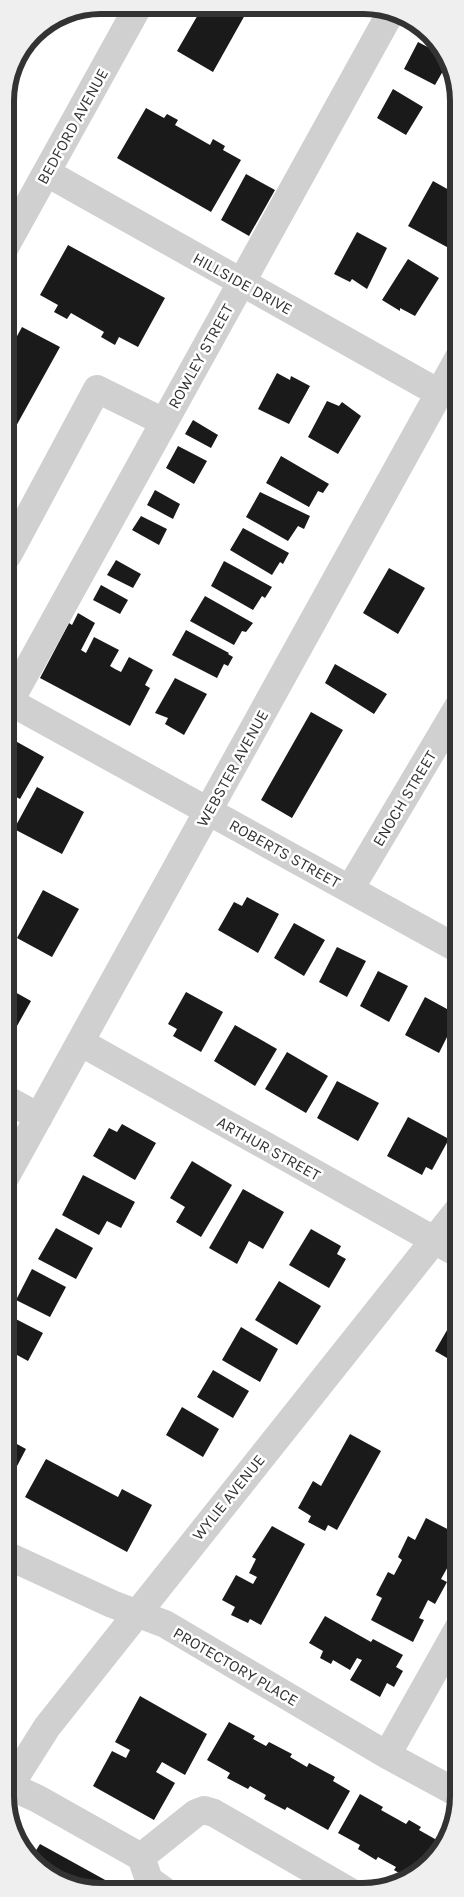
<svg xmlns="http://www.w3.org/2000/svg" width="464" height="1897" viewBox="0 0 464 1897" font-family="Karla,sans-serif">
<rect width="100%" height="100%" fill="#fff"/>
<path fill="#1a1a1a" d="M203 6H250L213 72 177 51Z
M418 42 443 55 447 64 435 85 404 69Z
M393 89 423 107 406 135 377 118Z
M146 108 164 118 167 114 178 120 175 125 210 145 213 139 225 146 223 150 241 160 211 212 117 158Z
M246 174 275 190 249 236 221 220Z
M433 181 458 195V253L408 226Z
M357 232 387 248 367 289 352 279 350 282 334 274Z
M68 245 165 298 138 347 119 337 115 345 101 337 104 332 71 313 67 319 54 312 58 305 40 295Z
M408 259 439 278 415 316 400 308V311L382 300Z
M22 327 60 347 5 446V358Z
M277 373 290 380 291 376 310 386 289 424 258 409Z
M327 401 339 406 342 402 361 416 338 454 308 437Z
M193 420 218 435 211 448 185 434Z
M178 446 207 461 194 484 166 468Z
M281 456 329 484 323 493 318 491 309 507 266 483Z
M155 490 180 504 173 519 147 505Z
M260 492 310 516 304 529 298 526 288 541 246 517Z
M141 516 167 529 159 545 132 530Z
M243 528 289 553 283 564 280 562 272 575 230 550Z
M116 560 141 574 133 588 107 575Z
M224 561 272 587 265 598 262 596 253 610 211 586Z
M389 568 425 588 398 634 363 613Z
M101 585 128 600 120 614 93 600Z
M205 596 253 623 246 632 242 631 234 645 190 621Z
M5 606 16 613 5 631Z
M78 613 95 623 81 650 86 653 94 637 119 650 110 666 115 669 121 672 129 657 153 670 145 685 150 688 130 726 40 678 69 623 72 625Z
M186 630 229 653 228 654 233 657 228 666 224 664 217 678 172 655Z
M335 664 387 694 374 714 325 683Z
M175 678 207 694 184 735 165 724 168 718 155 713Z
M311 712 343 730 292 818 261 800Z
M10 738 44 757 20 799 5 791V746Z
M37 787 84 812 62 854 14 829Z
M43 890 79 909 52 957 17 938Z
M247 897 279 914 258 953 218 930 234 902 242 906Z
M294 923 325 940 304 976 274 958Z
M337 947 366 961 347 997 319 982Z
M378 971 408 986 389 1022 360 1006Z
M6 987 31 1001 8 1042 6 1041Z
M186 992 223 1012 201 1052 173 1036 177 1029 168 1024Z
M425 997 458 1015 439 1053 405 1035Z
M235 1025 277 1049 255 1086 214 1061Z
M287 1052 328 1076 306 1113 265 1089Z
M337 1081 379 1103 358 1141 317 1118Z
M408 1117 449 1139 432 1170 426 1167 422 1175 387 1156Z
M122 1124 156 1143 135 1180 93 1156 109 1128 117 1132Z
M192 1161 232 1185 201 1237 176 1222 185 1207 170 1198Z
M83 1175 135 1202 121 1228 107 1221 99 1235 62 1215Z
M243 1189 284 1212 263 1249 249 1241 237 1264 209 1248Z
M56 1228 93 1248 76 1279 38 1259Z
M311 1229 341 1246 337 1254 346 1259 329 1288 289 1265Z
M32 1269 66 1287 50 1317 16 1300Z
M279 1281 321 1306 297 1345 255 1320Z
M6 1314 43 1333 28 1361 6 1349Z
M454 1318 459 1321V1365L435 1351Z
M241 1327 278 1349 260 1382 222 1360Z
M213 1370 249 1391 233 1418 197 1397Z
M182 1407 219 1429 203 1457 166 1435Z
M350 1434 381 1451 337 1530 328 1525 325 1531 308 1522 311 1516 298 1508 313 1481 321 1486Z
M6 1438 26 1449 6 1487Z
M46 1459 118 1497 122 1489 152 1505 127 1552 25 1497Z
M426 1518 459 1535V1556L454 1565 450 1563 441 1579 447 1582 435 1604 428 1600 419 1618 424 1620 413 1642 371 1620 382 1598 376 1595 388 1572 394 1575 402 1560 398 1557 408 1536 415 1540Z
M272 1526 305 1544 261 1625 250 1619 248 1623 231 1615 235 1607 222 1600 236 1575 253 1584 257 1577 249 1573 256 1559 252 1557Z
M325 1616 371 1642 373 1639 403 1655 396 1667 403 1671 394 1687 387 1683 380 1697 350 1680 362 1660 357 1658 350 1670 333 1660 331 1664 320 1658 323 1651 309 1643Z
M6 1676 17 1682 6 1704Z
M140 1696 207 1734 185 1775 162 1762 156 1772 175 1783 154 1820 93 1786 112 1751 126 1758 130 1750 115 1742Z
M229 1722 255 1736 253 1739 266 1746 269 1742 292 1754 290 1757 307 1767 309 1763 335 1777 333 1781 350 1791 328 1830 287 1807 285 1810 264 1799 266 1795 250 1786 248 1789 227 1778 230 1773 207 1760Z
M360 1794 383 1807 381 1810 406 1824 409 1820 421 1827 419 1830 442 1843 435 1859 404 1876 394 1870 396 1867 378 1857 376 1860 358 1849 360 1845 338 1833Z
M40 1844 107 1881 102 1890H82L30 1860Z"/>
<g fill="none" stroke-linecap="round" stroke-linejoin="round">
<path stroke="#d0d0d0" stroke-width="28" d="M47 173 439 393
M5 247 139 5
M8 555 97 389 164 422
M5 699 458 949
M10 701 391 12
M350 889 458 707
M80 1042 459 1254
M6 1099 39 1117
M6 1176 458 359
M6 1555 112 1604 165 1624 387 1755 459 1794
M387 1755 459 1627
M10 1786 38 1799 141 1857 149 1880 163 1890
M6 1792 47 1727 459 1209
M141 1857 196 1813 204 1810 214 1813 349 1891"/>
</g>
<g text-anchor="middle" stroke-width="5" stroke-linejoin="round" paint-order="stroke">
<g font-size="16" fill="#333" stroke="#fff">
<text transform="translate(72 126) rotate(-61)" y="6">BEDFORD AVENUE</text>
<text transform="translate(243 283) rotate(29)" y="6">HILLSIDE DRIVE</text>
<text transform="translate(200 356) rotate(-61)" y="6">ROWLEY STREET</text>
<text transform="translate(232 768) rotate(-61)" y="6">WEBSTER AVENUE</text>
<text transform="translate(404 798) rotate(-59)" y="6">ENOCH STREET</text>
<text transform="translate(285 853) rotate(29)" y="6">ROBERTS STREET</text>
<text transform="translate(269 1148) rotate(29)" y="6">ARTHUR STREET</text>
<text transform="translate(228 1497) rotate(-51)" y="6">WYLIE AVENUE</text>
<text transform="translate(236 1666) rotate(30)" y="6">PROTECTORY PLACE</text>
</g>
</g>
<path d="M0 0H464V1897H0ZM101 14H363A87 87 0 0 1 450 101V1796A87 87 0 0 1 363 1883H101A87 87 0 0 1 14 1796V101A87 87 0 0 1 101 14Z" fill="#efefef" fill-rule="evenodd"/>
<path fill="none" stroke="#333" stroke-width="6" d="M101 14H363A87 87 0 0 1 450 101V1796A87 87 0 0 1 363 1883H101A87 87 0 0 1 14 1796V101A87 87 0 0 1 101 14Z"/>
</svg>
